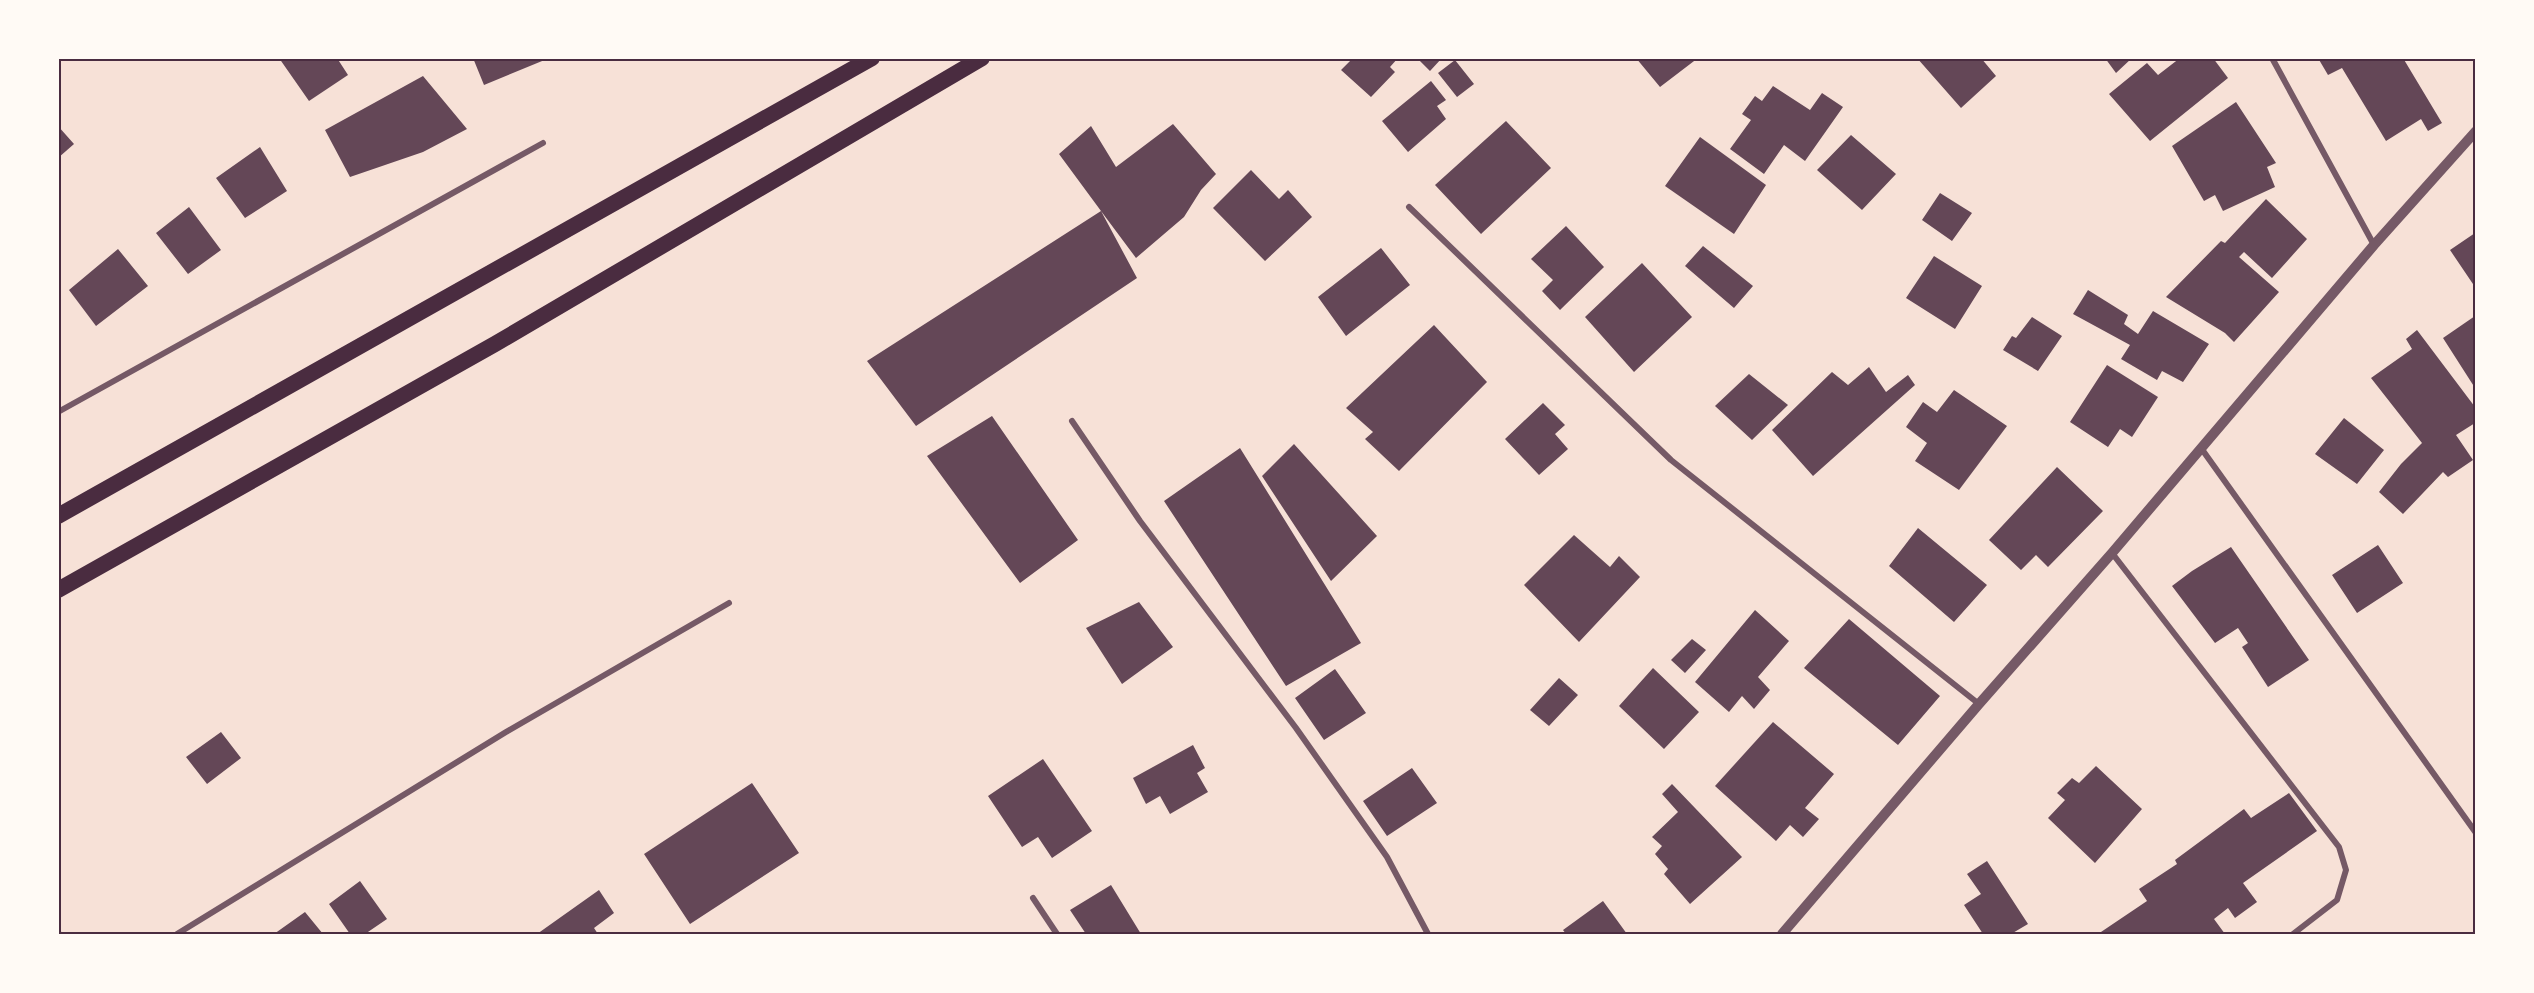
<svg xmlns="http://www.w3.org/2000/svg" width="2534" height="993" viewBox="0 0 2534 993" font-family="Inter,sans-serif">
<rect width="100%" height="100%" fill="#f7e1d7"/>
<path fill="#644757" d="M279 58H337L348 75 309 101Z
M473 58H547V59L484 85Z
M1353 58H1398L1390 67 1395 72 1371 97 1341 70Z
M1417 58H1442L1430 71Z
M1636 58H1698L1660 87Z
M1917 58H1981L1996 76 1961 108Z
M2105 58H2132L2116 73Z
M2180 58H2213L2228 78 2150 141 2109 94 2147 63 2158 75Z
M2318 58H2403L2442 123 2428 131 2421 119 2386 141 2342 68 2328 75Z
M1455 60 1474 84 1457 97 1438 73Z
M423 76 467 129 423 152 350 177 325 130Z
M1431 81 1446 100 1437 106 1446 119 1408 152 1382 121Z
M1773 86 1810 110 1822 93 1843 107 1805 161 1784 145 1764 174 1730 149 1751 120 1742 114 1755 96 1762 101Z
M2236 102 2276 163 2267 167 2275 187 2223 211 2215 195 2204 201 2172 146Z
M1506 121 1551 168 1481 234 1435 185Z
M1173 124 1216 174 1201 190 1184 217 1136 258 1101 211 1137 278 916 426 867 361 1101 211 1059 154 1091 126 1116 167Z
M58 126 74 144 58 158Z
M1851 135 1896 174 1862 210 1817 170Z
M1700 137 1766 185 1734 234 1665 186Z
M260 147 287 191 245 218 216 178Z
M1251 170 1279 199 1288 190 1312 217 1265 261 1213 208Z
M1940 193 1972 213 1952 241 1922 220Z
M2266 199 2307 239 2272 278 2244 252 2239 257 2279 292 2234 342 2225 333 2166 297 2221 241 2225 243Z
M189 207 221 250 188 274 156 233Z
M1566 226 1604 267 1560 310 1542 291 1553 280 1531 259Z
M2475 233V287L2450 250Z
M1703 246 1753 286 1734 308 1685 266Z
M1381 248 1410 285 1346 336 1318 297Z
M118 249 148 286 96 326 69 290Z
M1934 256 1982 286 1955 329 1906 298Z
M1642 263 1692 317 1634 372 1585 317Z
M2088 290 2128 315 2124 324 2138 334 2153 311 2209 344 2183 382 2162 371 2157 380 2121 359 2130 345 2073 314Z
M2475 316V388L2443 338Z
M2032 317 2062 336 2038 371 2003 350 2012 336 2016 338Z
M1434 325 1487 382 1399 471 1365 439 1373 432 1346 408Z
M2417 330 2475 407V423L2456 435 2473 460 2448 477 2443 472 2403 514 2379 492 2401 464 2422 443 2371 378 2412 349 2406 339Z
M2107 365 2158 397 2132 437 2120 429 2108 447 2070 422Z
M1869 367 1886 392 1908 375 1915 385 1813 476 1772 430 1832 372 1848 385Z
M1749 374 1788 405 1752 440 1715 406Z
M1954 390 2007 426 1959 490 1915 461 1927 443 1906 427 1923 402 1937 412Z
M1543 403 1565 425 1555 434 1568 449 1539 475 1505 439Z
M992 416 1078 540 1020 583 927 456Z
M2344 418 2384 450 2357 484 2315 454Z
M1294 444 1377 536 1331 581 1262 476Z
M1240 448 1361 643 1286 686 1164 501Z
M2057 467 2103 511 2048 567 2036 555 2021 570 1989 540Z
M1918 528 1987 585 1954 622 1889 566Z
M1574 535 1610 567 1619 556 1640 577 1579 642 1524 585Z
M2378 545 2403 583 2357 613 2332 575Z
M2231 547 2309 660 2268 687 2242 647 2248 643 2238 628 2215 643 2172 586 2192 571Z
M1139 602 1173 647 1122 684 1086 628Z
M1755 610 1789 641 1758 677 1770 690 1754 709 1742 696 1729 712 1695 682Z
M1849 619 1940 696 1898 745 1804 668Z
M1692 639 1706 650 1685 673 1671 660Z
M1653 668 1699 712 1664 749 1619 706Z
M1335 669 1366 713 1324 740 1295 698Z
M1559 678 1578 695 1549 726 1530 710Z
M1773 722 1834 774 1805 808 1819 819 1803 837 1790 825 1776 841 1715 786Z
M221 732 241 758 207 784 186 757Z
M1193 745 1205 768 1197 773 1208 792 1170 814 1160 796 1146 804 1133 778Z
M1043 759 1092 831 1052 858 1038 837 1022 847 988 796Z
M2096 766 2142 809 2095 863 2048 818 2065 800 2057 793 2072 778 2079 783Z
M1412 768 1437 803 1387 836 1363 801Z
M752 783 799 853 690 924 644 854Z
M1672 784 1742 857 1690 904 1664 874 1668 869 1655 854 1662 846 1652 837 1678 812 1662 794Z
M2289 793 2317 831 2243 883 2257 902 2235 918 2228 908 2214 919 2225 934H2098L2147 901 2139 889 2177 864 2175 860 2244 809 2251 818Z
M1987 861 2028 924 2011 934H1983L1964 905 1981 894 1967 874Z
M360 881 387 919 365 934H350L329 904Z
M1111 885 1141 934H1086L1070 910Z
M599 890 614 913 594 928 598 934H537Z
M1603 901 1627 934H1566L1563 930Z
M305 912 323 934H274Z"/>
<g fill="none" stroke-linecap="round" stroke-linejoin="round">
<path stroke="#755966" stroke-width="6" d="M2272 58 2374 245
M1409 207 1671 460 1979 704
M58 412 543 143
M1072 421 1140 521 1296 728 1387 857 1428 934
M2201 448 2476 833
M2112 553 2339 847 2346 870 2337 900 2293 934
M1033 898 1057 934
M58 934H59
M177 934 506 732 729 603"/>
<path stroke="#755966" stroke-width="10" d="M1782 934 1979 704 2112 553 2374 245 2476 131"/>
<path stroke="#4a2c40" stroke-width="16" d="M58 516 872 58
M58 590 495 344 982 58"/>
</g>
<rect width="2534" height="993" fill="none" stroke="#fffaf5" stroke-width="120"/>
<rect x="60" y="60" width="2414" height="873" fill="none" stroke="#4a2c40" stroke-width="2"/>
</svg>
